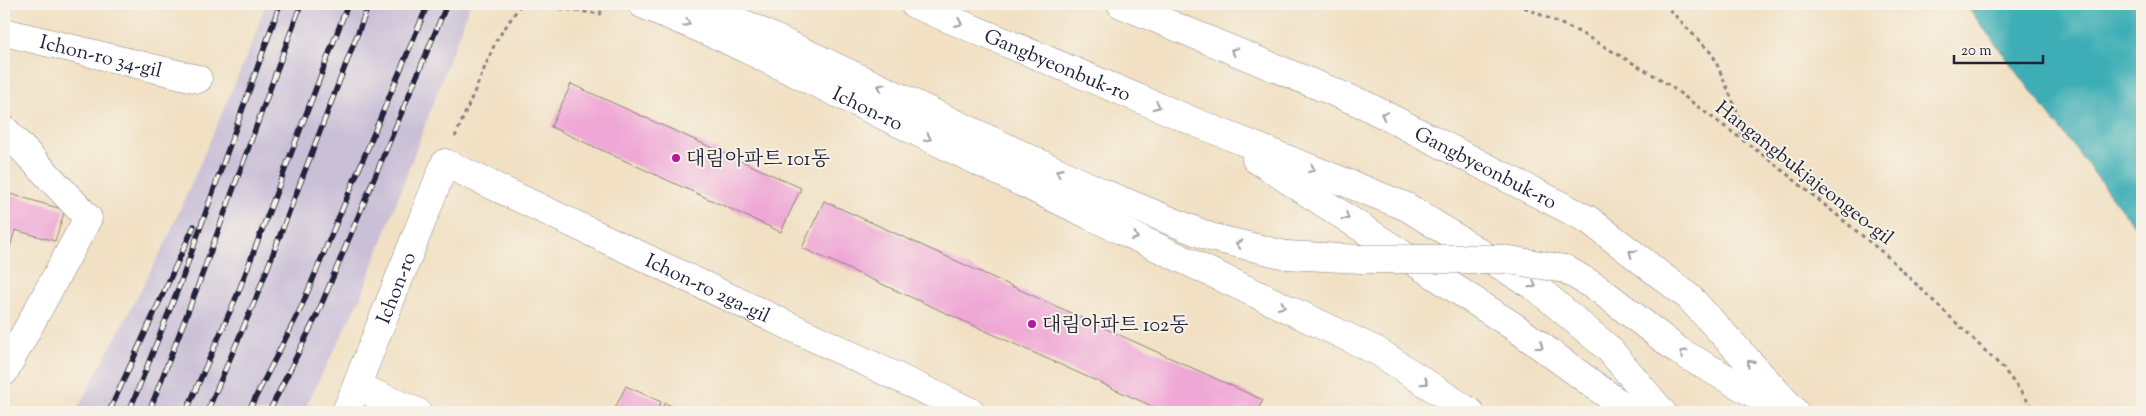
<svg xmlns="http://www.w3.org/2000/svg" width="2146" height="416" viewBox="0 0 2146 416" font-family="'Sorts Mill Goudy','Noto Serif KR',serif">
<rect width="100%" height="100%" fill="#f7f3e8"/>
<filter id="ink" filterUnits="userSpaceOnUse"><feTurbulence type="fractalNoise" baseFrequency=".02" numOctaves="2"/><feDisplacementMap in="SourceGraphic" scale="10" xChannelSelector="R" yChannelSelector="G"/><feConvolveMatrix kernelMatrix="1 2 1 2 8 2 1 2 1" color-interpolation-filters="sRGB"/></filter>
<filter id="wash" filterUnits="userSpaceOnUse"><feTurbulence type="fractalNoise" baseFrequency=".0096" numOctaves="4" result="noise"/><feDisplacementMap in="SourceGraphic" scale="20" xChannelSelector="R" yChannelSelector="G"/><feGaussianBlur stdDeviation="1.12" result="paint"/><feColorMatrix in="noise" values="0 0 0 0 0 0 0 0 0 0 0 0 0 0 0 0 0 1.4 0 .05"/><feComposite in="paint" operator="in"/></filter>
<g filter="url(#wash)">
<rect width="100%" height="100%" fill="#f1e0c3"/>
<path fill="#c9bfd7" d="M265 4H470L362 295 303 412H76L166 242 252 44Z"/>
<path fill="#3daeb5" stroke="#306878" d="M1965 4H2142V236Z"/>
<g id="blocks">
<path fill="#efa8d6" d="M571 84 801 188 781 232 551 127Z
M4 192 65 210 55 241 15 230 4 267Z
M824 201 1263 400 1257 412H1165L802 248Z
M626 386 661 402 656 412H613Z
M665 403 685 412H660Z"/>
</g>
</g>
<g filter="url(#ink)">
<use href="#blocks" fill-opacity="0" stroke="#8a817f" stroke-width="1"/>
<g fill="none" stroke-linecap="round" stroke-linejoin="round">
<defs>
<g id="minor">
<path id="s1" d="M4 32 198 79"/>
<path d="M4 129 88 218 4 372"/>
<path d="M358 387 417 412"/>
<path id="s2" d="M346 412 445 163 971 412"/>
</g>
<g id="major">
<path id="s3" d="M642 4 719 36 1091 216"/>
<path d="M702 4 1103 193"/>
</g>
<g id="highway">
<path id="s4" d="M914 4 1202 125 1407 207 1538 289 1609 349 1662 412"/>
<path id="s5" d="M1121 4 1365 105 1589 220 1689 297 1795 412"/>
<path d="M1256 159 1516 328 1631 412"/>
<path d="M1103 193 1210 237 1286 255"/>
<path d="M1091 216 1377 351 1470 412"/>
<path d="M1565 269 1599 289 1679 351 1782 410"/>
</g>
</defs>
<use href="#minor" stroke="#8a817f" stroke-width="29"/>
<use href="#major" stroke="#8a817f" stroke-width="29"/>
<use href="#highway" stroke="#8a817f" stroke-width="29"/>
<path stroke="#8a817f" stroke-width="3" stroke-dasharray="4 4" stroke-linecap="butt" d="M528 4 600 14 604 4
M1517 4 1579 32 1662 80 1771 161 1887 256 2003 368 2036 412
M1664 4 1713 55 1737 111 1742 138
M455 137 496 41 521 4"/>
<use href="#minor" stroke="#fff" stroke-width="28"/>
<use href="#major" stroke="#fff" stroke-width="28"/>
<use href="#highway" stroke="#fff" stroke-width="28"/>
<defs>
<path id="rail" d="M109 412 194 226
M129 412 182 279 280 4
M149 412 199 283 301 4
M186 412 238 293 348 4
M207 412 256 298 369 4
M248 412 300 310 428 4
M269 412 317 315 447 4"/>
</defs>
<use href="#rail" stroke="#22223b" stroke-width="5.5"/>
<use href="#rail" stroke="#f7f3e8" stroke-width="4" stroke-dasharray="11" stroke-linecap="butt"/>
<defs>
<path id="highway-bridge" d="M1286 255 1361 259H1503L1565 269"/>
</defs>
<use href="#highway-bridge" stroke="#8a817f" stroke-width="29" stroke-linecap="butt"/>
<use href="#highway-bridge" stroke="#fff" stroke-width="28"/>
</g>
<defs><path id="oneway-chevron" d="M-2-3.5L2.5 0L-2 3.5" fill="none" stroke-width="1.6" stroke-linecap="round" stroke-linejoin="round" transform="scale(1.25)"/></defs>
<g stroke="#9c9ca7">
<use href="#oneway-chevron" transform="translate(687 23) rotate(23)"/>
<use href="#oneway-chevron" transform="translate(959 23) rotate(23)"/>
<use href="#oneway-chevron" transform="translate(1234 51) rotate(-157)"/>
<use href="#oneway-chevron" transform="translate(881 87) rotate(-155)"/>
<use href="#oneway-chevron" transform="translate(1157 106) rotate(23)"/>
<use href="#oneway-chevron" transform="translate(1384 115) rotate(-153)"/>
<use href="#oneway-chevron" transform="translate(928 138) rotate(26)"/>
<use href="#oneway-chevron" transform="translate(1312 169) rotate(22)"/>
<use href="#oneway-chevron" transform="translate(1059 172) rotate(-155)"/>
<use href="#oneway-chevron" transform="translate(1346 217) rotate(33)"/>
<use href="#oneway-chevron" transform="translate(1135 237) rotate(25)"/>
<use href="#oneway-chevron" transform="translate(1239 244) rotate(-166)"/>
<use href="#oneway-chevron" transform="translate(1632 253) rotate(-142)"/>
<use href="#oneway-chevron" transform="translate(1533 285) rotate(33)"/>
<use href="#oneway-chevron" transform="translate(1282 306) rotate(25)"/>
<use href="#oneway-chevron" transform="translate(1540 346) rotate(36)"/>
<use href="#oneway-chevron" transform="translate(1683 353) rotate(-148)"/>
<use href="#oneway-chevron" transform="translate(1750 363) rotate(-132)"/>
<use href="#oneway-chevron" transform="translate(1425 382) rotate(33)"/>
</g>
</g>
<g fill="#b5179e" stroke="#f7f3e8" stroke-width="2">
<circle cx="676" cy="158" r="5"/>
<circle cx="1032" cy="324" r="5"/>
</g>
<g text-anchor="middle" stroke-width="4" stroke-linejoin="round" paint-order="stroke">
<g font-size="20" fill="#22223b" stroke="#f7f3e8">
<text dy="7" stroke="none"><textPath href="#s1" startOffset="100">Ichon-ro 34-gil</textPath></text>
<text dy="7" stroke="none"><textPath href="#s4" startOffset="156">Gangbyeonbuk-ro</textPath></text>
<text dy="7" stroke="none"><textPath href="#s3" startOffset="249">Ichon-ro</textPath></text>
<text dy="7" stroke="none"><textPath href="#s5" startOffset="400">Gangbyeonbuk-ro</textPath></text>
<text transform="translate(1805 172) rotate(38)" y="7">Hangangbukjajeongeo-gil</text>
<text dy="7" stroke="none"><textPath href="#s2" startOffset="134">Ichon-ro</textPath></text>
<text dy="7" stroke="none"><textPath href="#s2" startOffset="559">Ichon-ro 2ga-gil</textPath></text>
</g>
<g font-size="20" fill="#22223b" stroke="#f7f3e8" text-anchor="start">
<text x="686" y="165">대림아파트 101동</text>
<text x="1042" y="331">대림아파트 102동</text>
</g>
</g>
<rect width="2146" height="416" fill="none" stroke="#f7f3e8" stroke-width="20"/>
<path d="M1954 55v8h89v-8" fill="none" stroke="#22223b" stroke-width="2.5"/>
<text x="1961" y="55" font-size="15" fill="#22223b" stroke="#f7f3e8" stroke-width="4" paint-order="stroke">20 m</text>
</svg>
